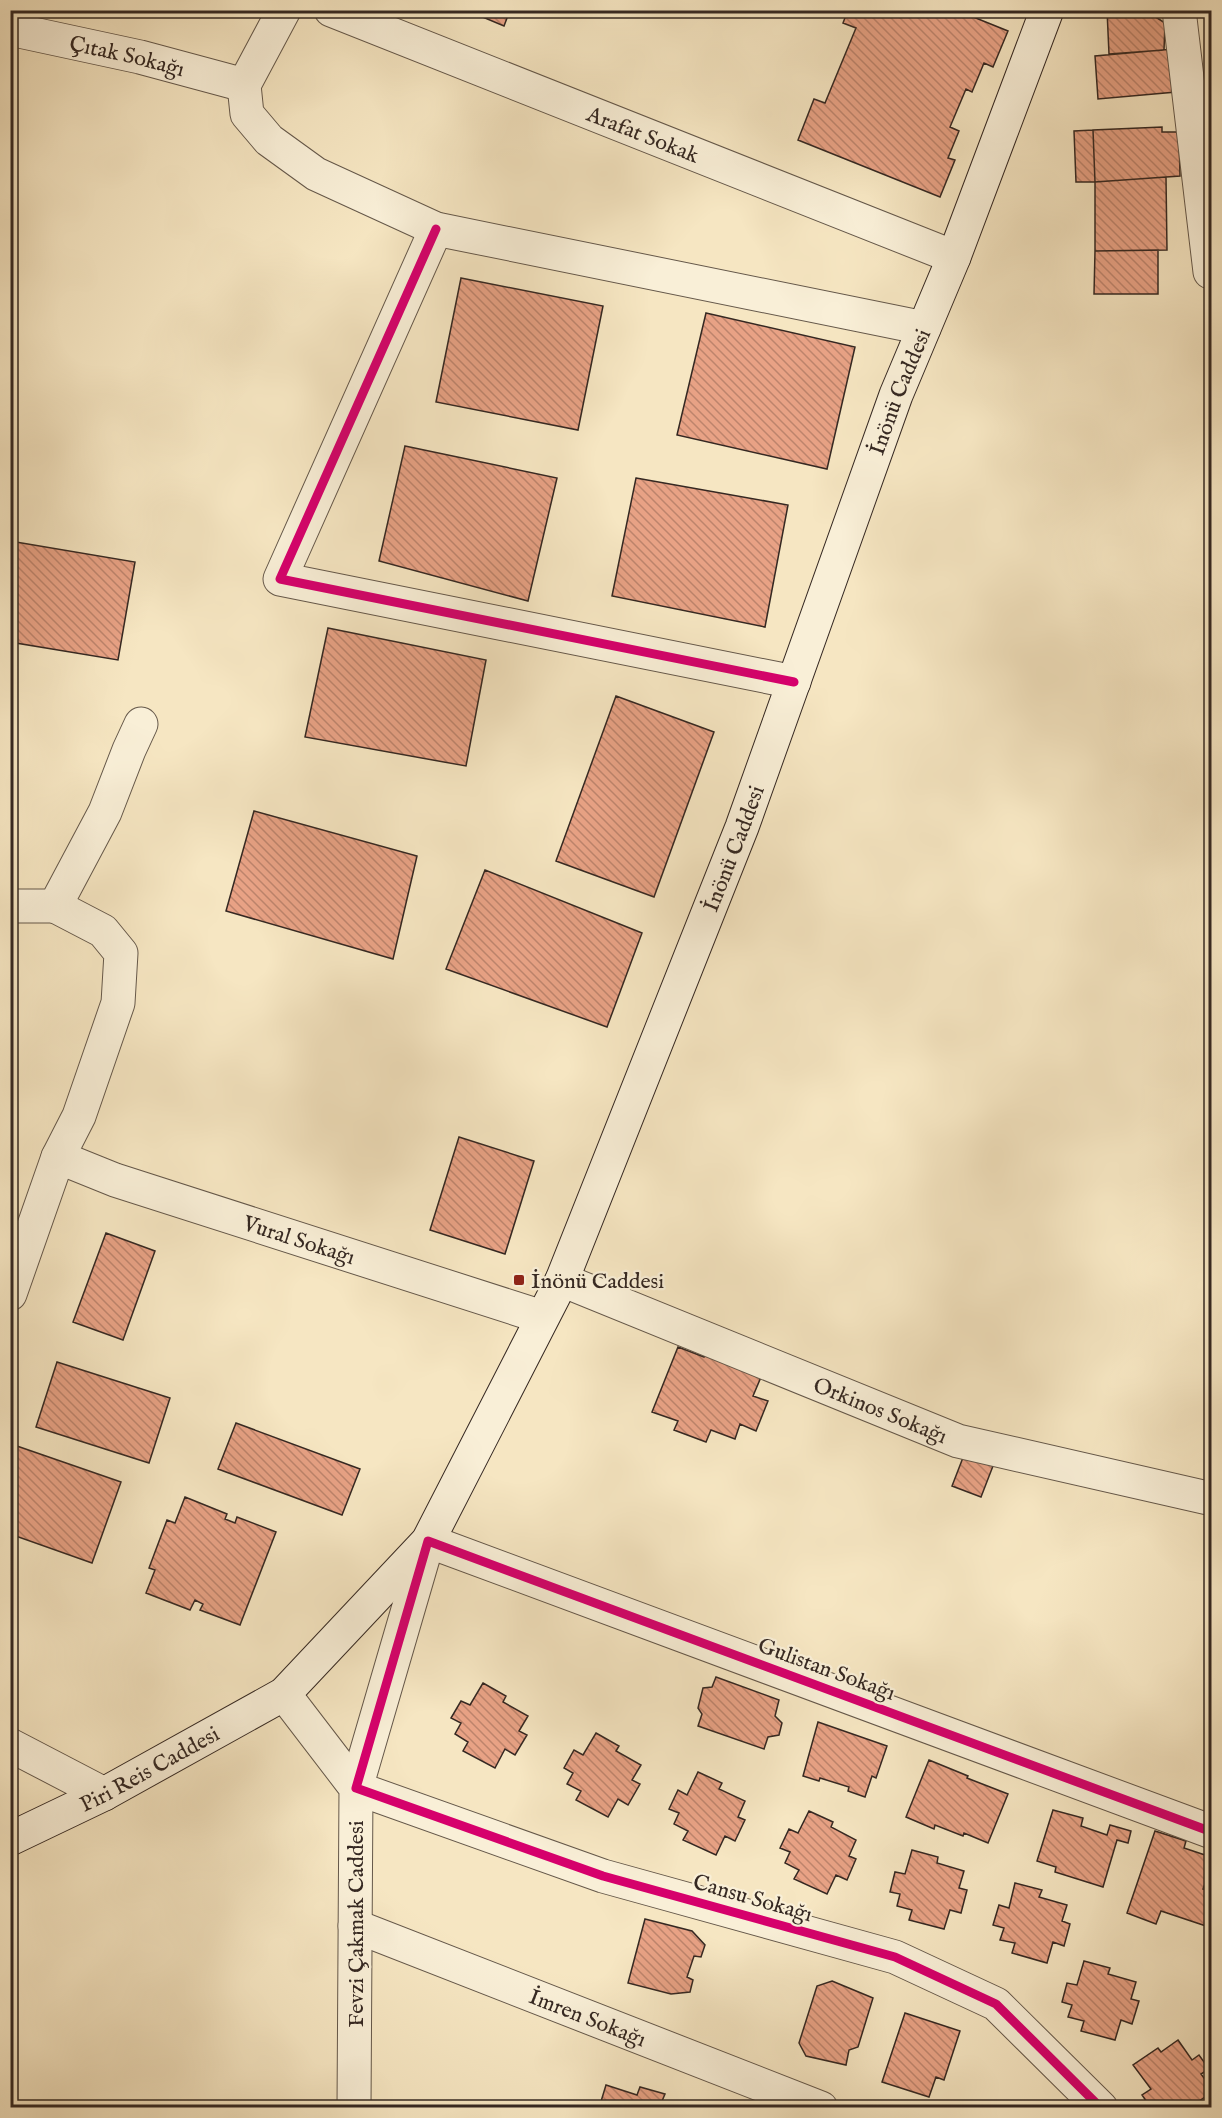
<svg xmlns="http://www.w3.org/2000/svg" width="1222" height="2118" viewBox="0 0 1222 2118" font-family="'IM FELL English',serif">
<defs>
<pattern id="building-back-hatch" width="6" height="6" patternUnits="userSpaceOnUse" patternTransform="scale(1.5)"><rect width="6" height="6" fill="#e8a285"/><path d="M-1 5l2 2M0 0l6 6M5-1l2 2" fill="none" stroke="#bd846c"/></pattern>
</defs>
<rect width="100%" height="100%" fill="#f6e6c2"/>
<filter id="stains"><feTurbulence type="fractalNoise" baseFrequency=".00333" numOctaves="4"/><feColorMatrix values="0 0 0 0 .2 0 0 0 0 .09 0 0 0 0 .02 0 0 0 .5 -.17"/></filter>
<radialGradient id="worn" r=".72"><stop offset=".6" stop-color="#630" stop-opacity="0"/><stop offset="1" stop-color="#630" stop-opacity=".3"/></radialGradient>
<path fill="url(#building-back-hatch)" stroke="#352822" stroke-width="1.5" d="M466 10H510L504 26Z
M848 10H956L1008 31 993 67 984 63 972 92 966 89 950 127 959 131 948 158 955 160 940 197 798 140 814 99 825 103 856 28 843 23Z
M1107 10H1154V16L1165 23 1164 50 1109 54Z
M1173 49 1176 92 1098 99 1095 56Z
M1162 127V132H1179L1180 176 1095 182 1093 130Z
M1093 130 1095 182H1076L1074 131Z
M1166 177 1167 250 1095 251V182Z
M1158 250V294H1094L1095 251Z
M461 278 603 306 578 430 436 402Z
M706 313 855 347 827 469 677 435Z
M405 446 557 478 528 601 379 561Z
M636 478 788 505 765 627 612 596Z
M10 541 135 562 118 660 10 642Z
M328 628 486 660 466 766 305 737Z
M616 696 714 732 654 897 556 861Z
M254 811 417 856 393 959 226 911Z
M485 870 642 933 607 1027 446 969Z
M459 1137 534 1161 505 1254 430 1230Z
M106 1233 155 1251 123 1340 73 1322Z
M678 1347 704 1357 708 1347 761 1377 753 1396 768 1401 756 1431 740 1424 735 1439 711 1430 706 1442 674 1430 678 1421 652 1412Z
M57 1362 170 1398 149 1463 36 1427Z
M236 1423 360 1469 342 1515 218 1469Z
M14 1445 121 1482 92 1563 10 1534V1455Z
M964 1455 993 1466 981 1497 952 1486Z
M185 1497 227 1514 225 1519 235 1523 237 1517 276 1532 240 1625 200 1610 203 1604 195 1600 190 1610 146 1593 155 1570 149 1568 167 1520 175 1523Z
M716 1677 779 1700 775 1716 782 1723 779 1735 768 1737 764 1749 698 1726 702 1714 698 1708 703 1688 712 1687Z
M483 1683 506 1696 503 1702 528 1716 519 1731 527 1735 515 1755 505 1749 495 1768 463 1751 468 1742 455 1734 461 1723 451 1718 461 1701 470 1705Z
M818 1722 887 1746 876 1778 872 1776 865 1797 848 1791 849 1787 820 1778 819 1781 803 1776Z
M596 1733 619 1746 616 1751 641 1765 632 1780 640 1784 628 1805 618 1799 608 1817 576 1800 581 1791 567 1784 573 1773 564 1768 574 1750 583 1755Z
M929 1760 968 1776 967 1778 1008 1794 988 1843 964 1833 963 1836 935 1825 934 1829 906 1817Z
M698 1772 722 1783 719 1789 745 1801 738 1817 745 1820 735 1841 725 1836 716 1855 683 1840 688 1831 674 1824 679 1813 669 1809 678 1790 687 1795Z
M1053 1810 1083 1818 1081 1826 1107 1835 1110 1825 1131 1831 1128 1843 1117 1840 1103 1887 1055 1872 1056 1867 1037 1861Z
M809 1811 833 1822 831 1827 856 1840 849 1856 856 1859 847 1880 836 1875 827 1894 794 1879 799 1870 785 1863 790 1852 780 1848 789 1829 798 1833Z
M1155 1831 1186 1841 1184 1848 1205 1855 1207 1848 1212 1850V1866L1203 1889 1212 1892V1910L1206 1926 1161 1911 1156 1924 1127 1913Z
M912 1850 938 1857 937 1863 964 1871 959 1888 967 1890 961 1913 950 1910 944 1929 909 1920 912 1910 897 1906 900 1894 890 1892 895 1872 905 1874Z
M1015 1883 1042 1890 1039 1897 1067 1905 1062 1921 1070 1924 1064 1946 1053 1942 1047 1963 1012 1953 1015 1943 1000 1940 1004 1928 993 1925 999 1905 1009 1908Z
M645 1919 692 1931 705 1945 701 1957 694 1956 687 1977 693 1980 690 1992 671 1994 628 1983Z
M1084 1961 1110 1968 1108 1974 1136 1982 1131 1999 1139 2001 1132 2024 1121 2020 1115 2040 1081 2031 1084 2021 1068 2017 1072 2005 1062 2002 1067 1983 1077 1985Z
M832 1981 873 1998 858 2047 849 2050 846 2065 806 2056 799 2043 817 1986Z
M905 2013 960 2031 944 2080 936 2077 929 2097 882 2082Z
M1178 2040 1192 2060 1199 2055 1209 2069 1201 2074 1212 2089V2092L1189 2108H1164L1162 2105 1158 2108H1151L1142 2095 1151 2089 1133 2065 1158 2048 1161 2052Z
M606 2085 637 2095 640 2087 665 2094 659 2108H599Z"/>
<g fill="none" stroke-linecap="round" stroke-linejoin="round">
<defs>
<g id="minor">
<path id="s1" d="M331 10 954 257"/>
<path d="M1179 10 1210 272"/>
<path id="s2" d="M10 29 140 57 244 85"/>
<path d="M244 85 247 114 269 140 316 174 436 229 924 328"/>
<path d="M244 85 284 10"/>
<path d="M436 229 280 579 794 682"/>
<path d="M10 906H55L105 812 129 750 141 724"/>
<path id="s3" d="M58 1157 115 1180 542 1317"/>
<path id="s4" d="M562 1280 958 1441 1212 1499"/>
<path d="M10 1294 58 1157 79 1116 118 1003 121 953 103 931 55 906"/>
<path d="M10 1745 104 1794"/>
<path id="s5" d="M355 1926 821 2108"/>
<path d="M1101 2108 996 2004 895 1957 603 1876 356 1788 428 1541 1212 1832"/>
</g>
<path id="tertiary" d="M284 1694 356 1788 354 2108"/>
<g id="secondary">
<path id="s6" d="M10 1839 104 1794 284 1694 428 1541 562 1280 742 827 896 395 954 257 1047 10"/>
</g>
</defs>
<use href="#minor" stroke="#65584a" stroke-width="35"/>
<use href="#tertiary" stroke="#65584a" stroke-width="35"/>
<use href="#secondary" stroke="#352822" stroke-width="35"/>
<use href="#minor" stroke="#f9efd7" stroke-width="33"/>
<use href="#tertiary" stroke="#f9efd7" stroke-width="33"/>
<use href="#secondary" stroke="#f9efd7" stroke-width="33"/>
<defs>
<path id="cycleway" d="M436 229 280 579 794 682
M1101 2108 996 2004 895 1957 603 1876 356 1788 428 1541 1212 1832"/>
</defs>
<use href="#cycleway" stroke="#f9efd7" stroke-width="13"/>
<use href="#cycleway" stroke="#d6006c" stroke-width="9"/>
</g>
<rect fill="#8f2418" stroke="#f9efd7" stroke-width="2" x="513" y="1274" width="12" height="12" rx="3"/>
<g text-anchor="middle" stroke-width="4.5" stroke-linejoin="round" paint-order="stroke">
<g font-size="22" fill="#352822" stroke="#f9efd7">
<text dy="8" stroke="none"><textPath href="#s2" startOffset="120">Çıtak Sokağı</textPath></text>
<text dy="8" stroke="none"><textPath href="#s1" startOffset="336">Arafat Sokak</textPath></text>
<text dy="8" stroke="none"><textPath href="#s6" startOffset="1764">İnönü Caddesi</textPath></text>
<text dy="8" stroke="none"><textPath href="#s6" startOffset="1278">İnönü Caddesi</textPath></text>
<text dy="8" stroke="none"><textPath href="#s3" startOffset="255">Vural Sokağı</textPath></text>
<text dy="8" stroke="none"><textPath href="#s4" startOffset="344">Orkinos Sokağı</textPath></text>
<text transform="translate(827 1668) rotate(20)" y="8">Gulistan Sokağı</text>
<text dy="8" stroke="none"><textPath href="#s6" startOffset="156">Piri Reis Caddesi</textPath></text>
<text transform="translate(753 1897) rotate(16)" y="8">Cansu Sokağı</text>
<text transform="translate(355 1924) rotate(-90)" y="8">Fevzi Çakmak Caddesi</text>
<text dy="8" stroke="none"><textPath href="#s5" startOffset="250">İmren Sokağı</textPath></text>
</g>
<g font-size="22" fill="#352822" stroke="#f9efd7" text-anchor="start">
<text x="531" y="1288">İnönü Caddesi</text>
</g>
</g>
<rect width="1222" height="2118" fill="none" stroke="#f6e6c2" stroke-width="36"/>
<rect x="12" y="12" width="1198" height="2094" fill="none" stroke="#352822" stroke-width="3"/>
<rect x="18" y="18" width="1186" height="2082" fill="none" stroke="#352822" stroke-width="1.5"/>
<rect width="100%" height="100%" filter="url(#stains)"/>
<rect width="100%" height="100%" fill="url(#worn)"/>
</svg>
